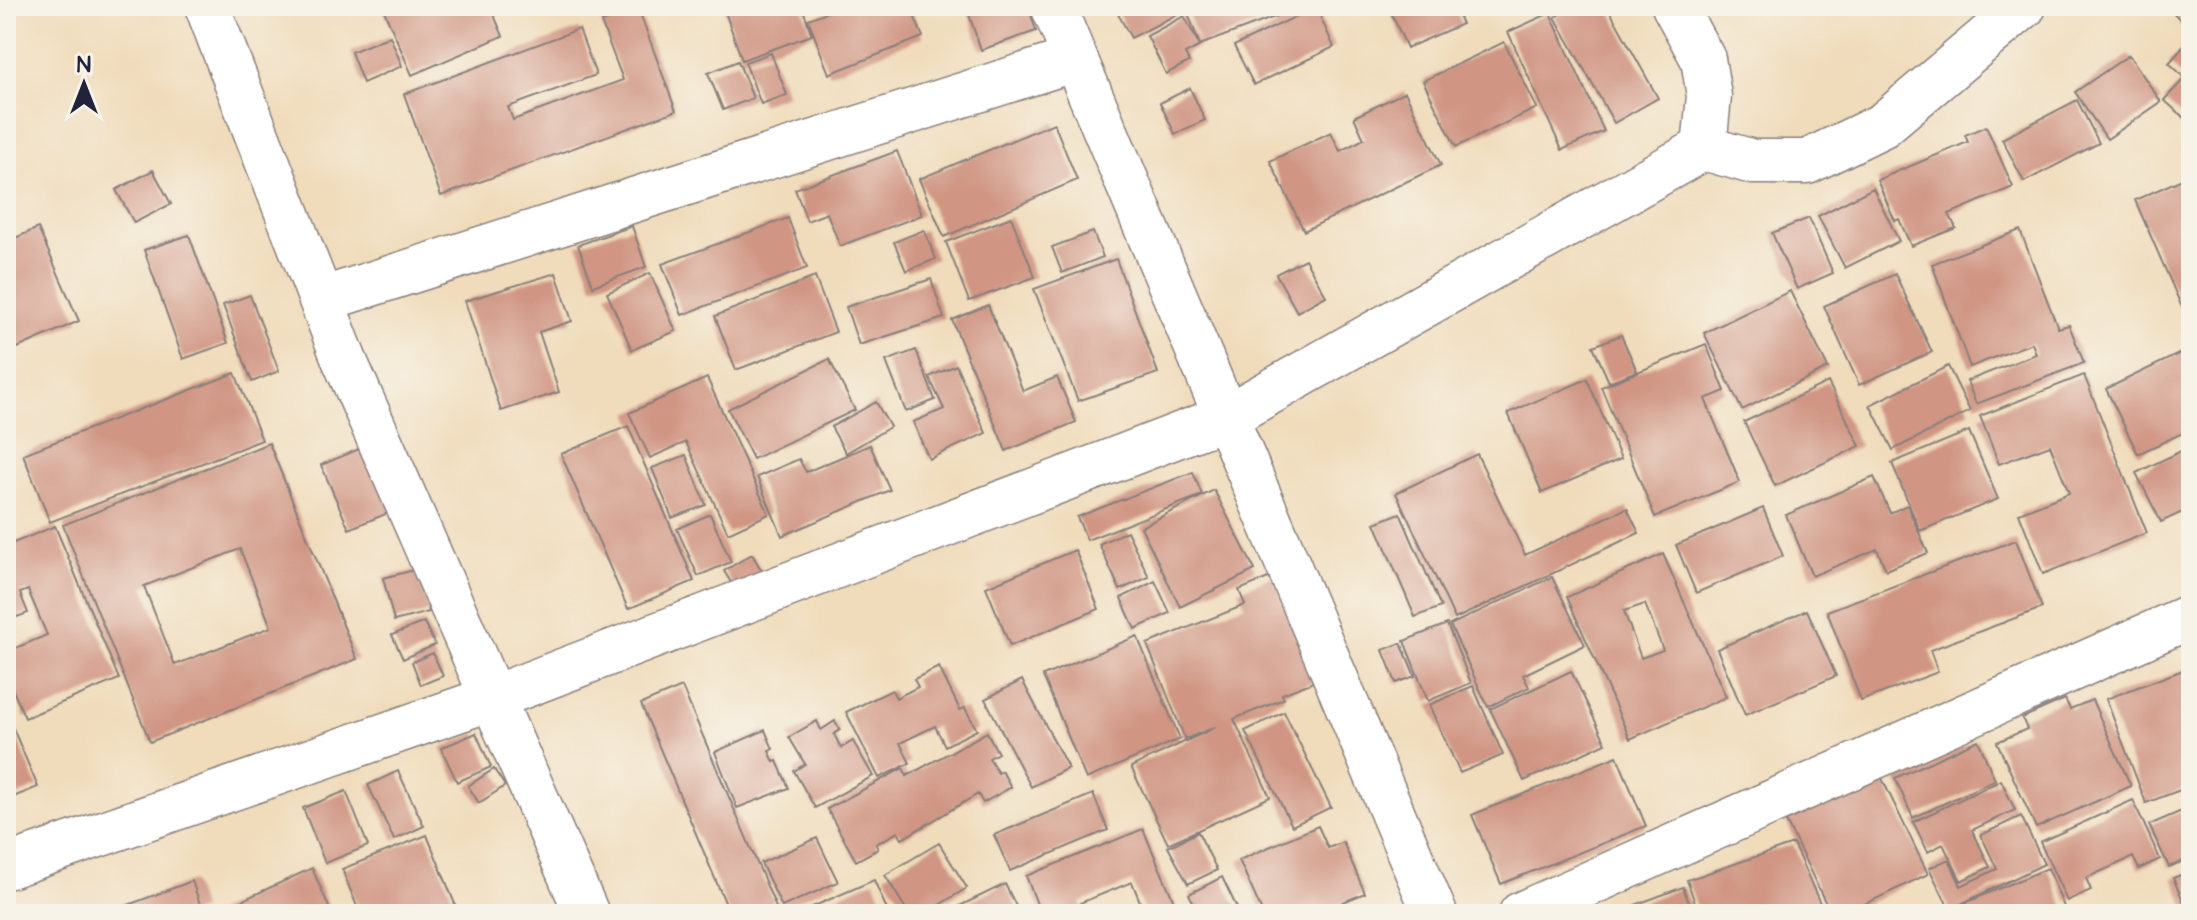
<svg xmlns="http://www.w3.org/2000/svg" width="2197" height="920" viewBox="0 0 2197 920" font-family="'Architects Daughter',sans-serif">
<rect width="100%" height="100%" fill="#f7f3e8"/>
<filter id="ink" filterUnits="userSpaceOnUse"><feTurbulence type="fractalNoise" baseFrequency=".0125" numOctaves="2"/><feDisplacementMap in="SourceGraphic" scale="16" xChannelSelector="R" yChannelSelector="G"/><feConvolveMatrix kernelMatrix="1 2 1 2 8 2 1 2 1" color-interpolation-filters="sRGB"/></filter>
<filter id="wash" filterUnits="userSpaceOnUse"><feTurbulence type="fractalNoise" baseFrequency=".006" numOctaves="4" result="noise"/><feDisplacementMap in="SourceGraphic" scale="32" xChannelSelector="R" yChannelSelector="G"/><feGaussianBlur stdDeviation="1.8" result="paint"/><feColorMatrix in="noise" values="0 0 0 0 0 0 0 0 0 0 0 0 0 0 0 0 0 1.4 0 .05"/><feComposite in="paint" operator="in"/></filter>
<g filter="url(#wash)">
<rect width="100%" height="100%" fill="#f0dcbb"/>
<g id="blocks">
<path fill="#d09583" fill-rule="evenodd" d="M382 6H490L503 36 412 75Z
M723 6H802L812 35 742 60Z
M843 6H910L923 37 829 74 808 19Z
M966 6H1028L1036 31 981 50Z
M1123 6H1179L1182 12 1131 38 1116 10Z
M1185 6H1304L1200 45Z
M1388 6H1454L1462 24 1407 48Z
M1576 6H1607L1658 98 1614 123 1555 17Z
M2167 6H2191V27L2189 29Z
M1316 7 1334 47 1254 85 1234 46Z
M638 8 676 111 441 196 404 94 579 29 596 75 508 107 513 120 623 80 601 22Z
M1550 13 1604 131 1562 150 1508 32Z
M1184 16 1200 46 1185 54 1189 62 1166 74 1147 36Z
M390 36 402 66 363 83 351 52Z
M2191 38V124L2164 100 2185 78 2169 63Z
M1504 42 1537 108 1456 147 1423 81Z
M771 53 787 95 761 104 745 62Z
M2129 55 2161 102 2107 139 2075 92Z
M738 61 753 98 723 110 708 73Z
M1190 88 1205 120 1175 134 1160 103Z
M1405 92 1441 165 1304 231 1270 161 1331 132 1340 151 1364 139 1354 117Z
M2077 100 2099 143 2024 182 2002 139Z
M1054 123 1077 180 944 237 919 179Z
M1986 126 2013 187 1949 214 1956 228 1911 246 1899 219 1895 221 1877 180 1968 142 1965 135Z
M897 151 922 215 840 246 827 213 807 221 795 189Z
M153 170 171 204 134 223 116 190Z
M2191 175V328L2135 200Z
M1873 188 1899 241 1845 268 1818 216Z
M1011 217 1035 277 969 301 946 242Z
M788 218 807 268 682 315 662 264Z
M1809 218 1833 273 1797 289 1772 233Z
M632 226 646 267 593 286 578 245Z
M38 228 79 321 6 353V242Z
M924 230 936 259 906 271 894 242Z
M2020 230 2058 328 2069 325 2084 363 1976 404 1967 381 2036 354 2032 343 1970 367 1932 264Z
M1093 232 1103 257 1062 273 1052 247Z
M189 235 228 343 183 359 144 250Z
M1116 259 1158 373 1078 401 1034 289Z
M1305 259 1326 296 1297 312 1276 274Z
M556 273 572 321 539 332 559 392 501 411 465 301Z
M650 273 676 331 632 350 607 293Z
M1895 274 1932 352 1859 385 1824 306Z
M815 277 836 332 736 370 715 316Z
M931 279 944 318 859 345 846 307Z
M1790 291 1828 368 1742 410 1704 333Z
M250 295 279 371 252 382 223 305Z
M988 305 1023 391 1057 377 1076 422 1006 451 952 320Z
M1621 335 1637 371 1609 382 1593 346Z
M1706 344 1725 391 1705 399 1740 482 1655 517 1601 387Z
M2191 348V429L2138 454 2106 389Z
M916 350 935 400 906 412 886 361Z
M829 359 855 410 753 459 728 409Z
M956 365 986 433 929 459 913 422 944 409 929 377Z
M1948 366 1970 411 1893 450 1870 405Z
M235 373 262 440 50 522 23 454Z
M2084 375 2147 533 2043 574 2019 513 2069 493 2050 445 1999 464 1980 416Z
M707 378 769 514 728 533 686 442 650 458 629 413Z
M1587 379 1621 459 1542 493 1508 413Z
M1828 382 1860 446 1775 486 1744 422Z
M876 402 890 427 846 453 831 427Z
M628 426 694 581 628 609 561 454Z
M1969 431 1998 499 1920 531 1892 463Z
M269 443 357 659 150 742 63 525ZM240 549 271 627 175 665 144 586Z
M870 445 890 490 782 536 757 477 799 459 806 472Z
M366 446 393 511 349 529 321 465Z
M2191 446V508L2161 522 2136 473Z
M1477 454 1525 555 1627 508 1639 533 1455 619 1396 493Z
M686 455 706 505 672 518 652 468Z
M1193 472 1202 495 1087 540 1077 517Z
M1874 477 1890 513 1907 505 1928 553 1886 570 1877 549 1812 576 1786 515Z
M1214 490 1255 570 1180 607 1141 527Z
M1763 508 1783 556 1696 593 1676 545Z
M1400 513 1441 607 1415 617 1375 523Z
M710 514 731 562 698 576 677 529Z
M55 526 119 679 25 718 6 674V652L47 635 28 590 20 593 28 613 6 621V546Z
M1127 531 1149 577 1120 590 1099 544Z
M2016 540 2042 608 1930 650 1938 672 1861 701 1827 611Z
M1075 550 1099 609 1010 646 986 587Z
M752 554 769 583 741 599 724 571Z
M1663 554 1726 697 1630 739 1567 597ZM1645 604 1663 650 1641 658 1624 611Z
M418 569 429 612 394 621 383 578Z
M1273 576 1316 681 1282 694 1284 699 1234 719 1270 797 1168 844 1131 767 1216 727 1185 739 1147 644 1245 605 1239 590Z
M1552 577 1585 645 1523 675 1529 687 1488 707 1450 625Z
M1155 581 1170 613 1135 629 1121 598Z
M1807 610 1836 676 1745 715 1717 649Z
M424 622 435 645 403 659 392 635Z
M1447 624 1471 683 1428 701 1404 641Z
M1137 636 1180 739 1086 779 1043 676Z
M1401 643 1415 676 1396 683 1383 650Z
M433 653 443 676 421 685 412 662Z
M939 667 960 710 965 708 977 730 945 746 935 726 900 743 910 763 879 778 846 712 892 690 896 698 918 687 914 679Z
M2191 667V786L2146 803 2106 699Z
M1571 671 1606 743 1524 781 1490 709Z
M1022 680 1068 768 1031 787 985 699Z
M1473 686 1503 755 1460 773 1429 705Z
M682 687 778 912 773 914H730L641 704Z
M2065 699 2070 709 2092 700 2131 786 2036 828 1997 742 2027 729 2022 718Z
M6 712 38 787 6 800Z
M1284 712 1331 807 1292 826 1245 731Z
M817 721 821 730 835 721 840 730 834 734 841 748 853 741 873 776 815 808 794 771 805 764 789 737Z
M765 730 773 749 769 751 774 762 777 761 789 788 737 808 715 752Z
M987 732 998 753 989 758 998 773 1002 771 1011 787 983 803 978 794 902 839 898 832 876 844 878 849 856 861 827 809 903 768 907 776Z
M476 733 491 767 457 782 441 748Z
M1978 740 1995 780 1913 818 1895 778Z
M1617 756 1646 826 1501 884 1472 815Z
M1875 764 1928 874 1844 914H1831L1780 809Z
M494 769 505 786 479 803 468 786Z
M398 771 424 826 394 840 368 785Z
M2001 780 2015 810 1972 830 1990 867 1961 881 1943 844 1928 852 1913 822Z
M346 791 368 846 325 863 303 808Z
M1093 794 1108 830 1010 871 994 835Z
M2133 800 2160 859 2139 869 2133 857 2086 878 2091 890 2067 901 2040 842Z
M2191 807V858L2169 867 2149 825Z
M2021 816 2044 864 1953 908 2048 868 2066 912 2060 914H1946L1945 912 1950 910 1929 868 1949 859 1961 886 1997 869 1981 835Z
M1318 826 1328 848 1343 842 1365 893 1315 914H1263L1239 860Z
M1143 829 1176 906 1156 914H1145L1132 882 1080 903 1084 914H1041L1026 876Z
M1198 832 1217 870 1188 884 1168 847Z
M427 835 459 914H360L342 869Z
M817 838 838 882 782 907 761 863Z
M939 843 967 888 924 914H909L885 875Z
M1793 844 1825 914H1699L1687 880Z
M312 868 332 914H218L217 912Z
M2191 871V914H2189L2173 878Z
M1222 877 1240 914H1199L1189 894Z
M874 880 889 914H796Z
M192 881 202 910 191 914H104Z
M1005 884 1020 914H943Z
M1683 887 1693 914H1611Z"/>
</g>
</g>
<g filter="url(#ink)">
<use href="#blocks" fill-opacity="0" stroke="#897f7b" stroke-width="2"/>
<g fill="none" stroke-linecap="round" stroke-linejoin="round">
<defs>
<path id="minor" d="M207 6 344 359 587 914
M1053 6 1435 914
M1704 148 1753 162H1807L1883 125 2024 6
M321 300 1075 59
M6 867 492 698 1226 417 1704 148 1709 96 1703 59 1674 6
M1521 914 2191 616"/>
</defs>
<use href="#minor" stroke="#897f7b" stroke-width="47"/>
<use href="#minor" stroke="#fff" stroke-width="44"/>
</g>
</g>
<rect width="2197" height="920" fill="none" stroke="#f7f3e8" stroke-width="32"/>
<g transform="translate(84 84)" stroke="#f7f3e8" stroke-width="6" paint-order="stroke">
<path d="M0-6L14 30L0 20L-14 30Z" fill="#22223b"/>
<text y="-12" font-size="22" font-weight="bold" text-anchor="middle" fill="#22223b">N</text>
</g>
</svg>
